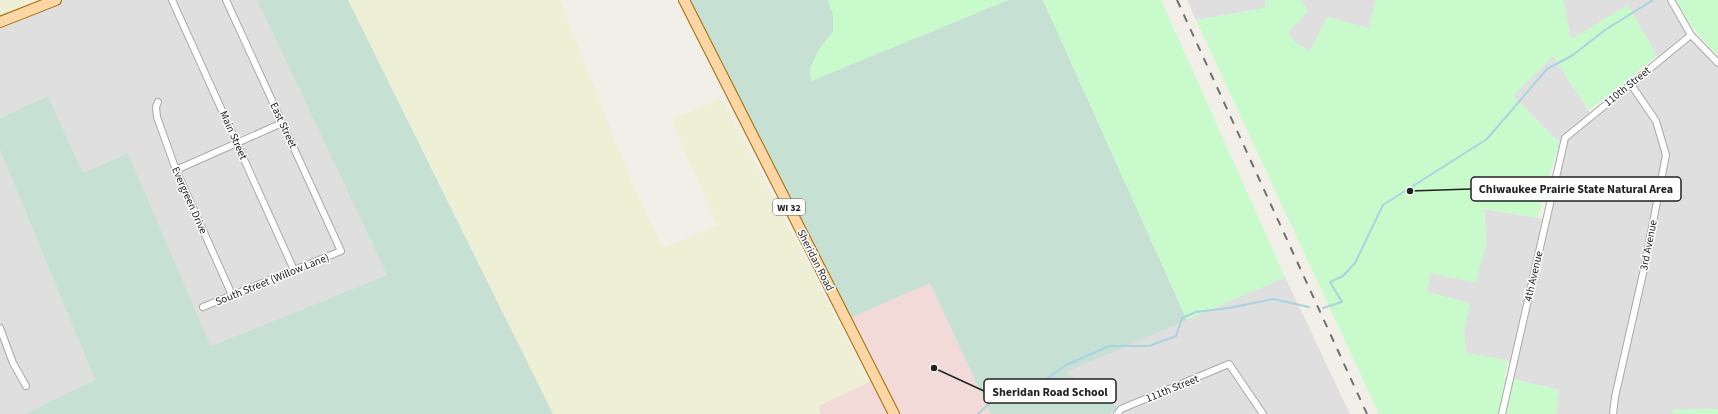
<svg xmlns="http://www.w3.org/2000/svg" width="1718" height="414" viewBox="0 0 1718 414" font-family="'Source Sans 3',sans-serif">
<rect width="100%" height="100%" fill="#f2efe9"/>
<path fill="#e0dfdf" d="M56 0H257L387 275 211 346 128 153 83 173 48 96 0 118V22Z
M1187 0H1265L1266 8 1196 20Z
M1301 0H1376L1369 28 1327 17 1310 51 1297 44 1287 33 1308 11Z
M1563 0H1666L1681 24 1695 43 1718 65V409L1674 410 1673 414H1556L1559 390 1509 378 1512 362 1466 353 1464 331 1469 303 1427 292 1430 273 1486 244 1484 209 1544 219 1553 178 1564 147 1513 96 1553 56 1591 114 1660 61 1628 6 1571 40Z
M0 150 95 380 24 414H0Z
M1285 277 1350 414H1117L1121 408 1065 372Z"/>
<path fill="#f2dad9" d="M930 283 991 414H821L818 406 876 378 839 306Z"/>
<path fill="#eef0d5" d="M0 0H43L0 17Z
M348 0H560L631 180 663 248 717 225 671 119 722 98 869 382 818 406 821 414H553Z"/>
<path fill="#c6e0d4" d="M257 0H348L553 414H24L95 380 0 150V118L48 96 83 173 128 153 211 346 387 275Z
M688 0H828L833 14V32L820 48 810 69 811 81 1008 0H1043L1187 320 1066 372 1118 407 1110 414H991L930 283 850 318Z"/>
<path fill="#c8facc" d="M828 0H1008L811 81 810 69 820 48 833 32V14Z
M1043 0H1161L1285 277 1187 320Z
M1265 0H1301L1308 11 1288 33 1297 44 1310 51 1327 17 1369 28 1376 0H1563L1571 39 1628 5 1657 56 1589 110 1553 56 1513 96 1560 144 1550 172 1538 218 1484 209 1486 244 1476 283 1430 273 1427 292 1470 303 1464 331 1466 353 1508 360 1504 377 1559 390 1556 414H1379L1196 20 1266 8Z
M1676 0H1718V55C1700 39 1687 21 1676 0Z
M1718 409V414H1673V410Z"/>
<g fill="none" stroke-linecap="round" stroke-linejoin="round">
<path stroke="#aad3df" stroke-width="2" d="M1323 308 1342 302 1330 282 1343 276 1355 263 1383 205 1487 139 1547 69 1573 55 1605 30 1653 0
M978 414 992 401 1010 391 1045 380 1066 365 1109 346H1149L1176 336 1182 318 1196 312 1229 308 1273 299 1309 307"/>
<defs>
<path id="street" d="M172 0 294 270
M1671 0 1691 35 1718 63
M158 102 156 107 157 117 176 170 232 295
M176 170 282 123
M203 307 341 251 226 0
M0 328 13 363 26 386
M1117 414 1121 409 1229 364 1263 414
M1502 414 1565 138 1691 35
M1613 414 1615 397 1644 269 1666 155 1656 121 1630 83"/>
<path id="primary" d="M684 0 894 414
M0 22 56 0"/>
</defs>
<use href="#street" stroke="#a9a9a9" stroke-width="8"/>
<use href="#primary" stroke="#a06b00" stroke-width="12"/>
<use href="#street" stroke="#fff" stroke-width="6"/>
<use href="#primary" stroke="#fcd6a4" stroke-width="10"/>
<path stroke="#707070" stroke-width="2" stroke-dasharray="8 8" stroke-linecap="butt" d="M1177 0 1367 414"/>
</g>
<g text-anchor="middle" stroke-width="3" stroke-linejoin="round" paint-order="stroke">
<rect fill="#fff" stroke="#646464" stroke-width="1" x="773" y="199" width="32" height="16" rx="3"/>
<g font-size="10" font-weight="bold" fill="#222">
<text x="789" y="211">WI 32</text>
</g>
<g font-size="11" fill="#222" stroke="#fff">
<text transform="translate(1627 86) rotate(-39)" y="4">110th Street</text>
<text transform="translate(284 125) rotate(65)" y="4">East Street</text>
<text transform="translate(234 135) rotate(66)" y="4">Main Street</text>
<text transform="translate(190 200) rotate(66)" y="4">Evergreen Drive</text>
<text transform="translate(1648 245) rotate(-79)" y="4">3rd Avenue</text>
<text transform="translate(816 260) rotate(63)" y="4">Sheridan Road</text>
<text transform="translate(1533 276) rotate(-77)" y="4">4th Avenue</text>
<text transform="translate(272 279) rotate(-22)" y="4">South Street (Willow Lane)</text>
<text transform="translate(1172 388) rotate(-22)" y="4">111th Street</text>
</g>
</g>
<path fill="none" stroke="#222" stroke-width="1.5" d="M1410 191L1471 189M934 368L984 391"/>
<g fill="#222" stroke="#fff" stroke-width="1.5">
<circle cx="1410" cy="191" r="4"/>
<circle cx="934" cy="368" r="4"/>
</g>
<g fill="#fff" stroke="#222" stroke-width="1.5">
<rect x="1471" y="177" width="210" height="24" rx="4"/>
<rect x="984" y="379" width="132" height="24" rx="4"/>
</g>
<g font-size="12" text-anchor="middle" font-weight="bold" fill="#222">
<text x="1576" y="193">Chiwaukee Prairie State Natural Area</text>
<text x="1050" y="396">Sheridan Road School</text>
</g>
</svg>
